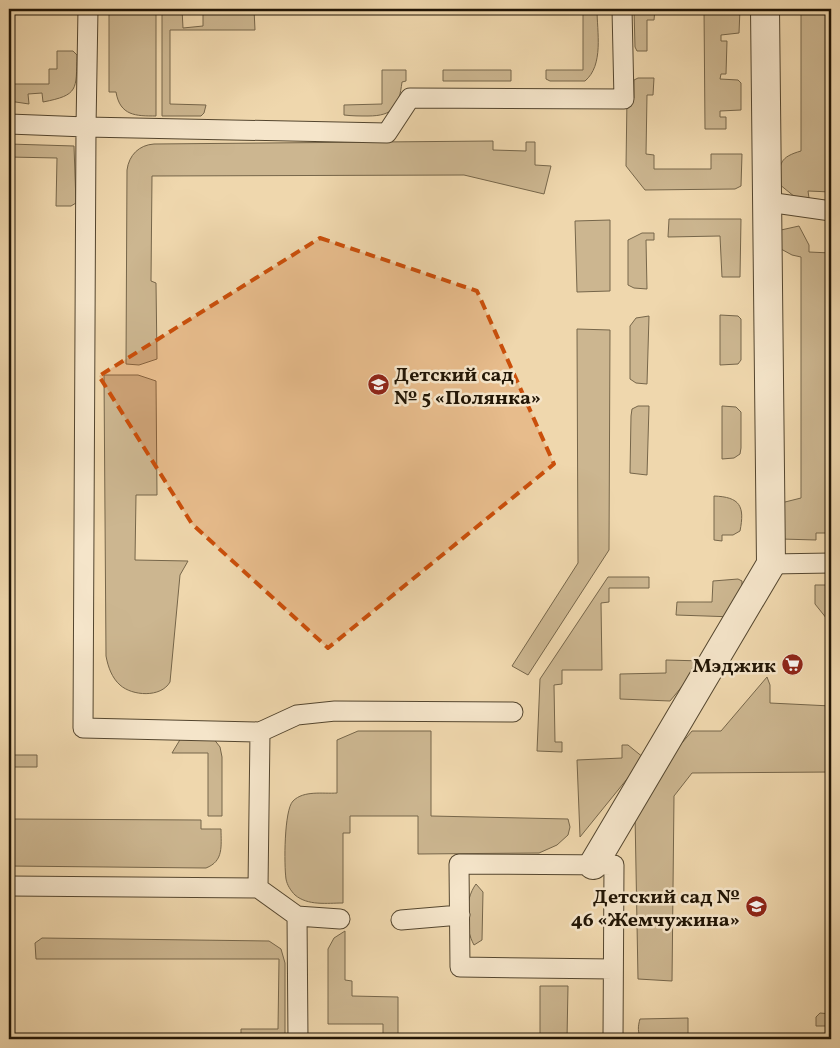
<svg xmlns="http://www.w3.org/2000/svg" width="840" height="1048" viewBox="0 0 840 1048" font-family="Vollkorn,serif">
<rect width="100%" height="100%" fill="#efd7ad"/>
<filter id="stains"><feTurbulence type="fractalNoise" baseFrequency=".004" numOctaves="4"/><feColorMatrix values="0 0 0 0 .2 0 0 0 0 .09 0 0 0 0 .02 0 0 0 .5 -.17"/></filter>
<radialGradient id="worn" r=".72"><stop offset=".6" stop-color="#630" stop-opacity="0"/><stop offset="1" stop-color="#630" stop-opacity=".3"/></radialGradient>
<path fill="#ccb690" stroke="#76664a" d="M53 9H76V10L73 13H53Z
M109 9H156V116C136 116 120 116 116 92H109Z
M162 9H182L183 28 203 26V9H254L255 30H170V104L206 105 204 113 201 116H162Z
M583 9H597C597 32 604 65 585 81H550L546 79V70H583Z
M634 9H655L654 20H647V51H637L635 47Z
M704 9H740L739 33 721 35V41H727L726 74H721L720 79 738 80 741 83V110L720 111V117H726V129H705Z
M801 9H831V192L808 191 809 198 795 197 779 184C779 163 780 157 801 151Z
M57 51H73L77 55C76 90 79 95 43 102L42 93 28 94 29 104 9 101V84H49V69H57Z
M382 70H406V81L402 82C399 106 394 116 368 116 360 116 352 116 344 115V105L382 104Z
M443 70H511V81H443Z
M638 78H654L653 95H647L646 154 654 155V169H711V154H742L741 186 735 189 645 190 626 166 627 98H634V80Z
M493 141V150L526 151V142H535V165L551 166 544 194 464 175 152 176 151 281 156 283 157 359 139 365 126 364 127 170C129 155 139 145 154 144Z
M9 144 74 146 76 203 71 206H56L57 158 9 157Z
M669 219H741L740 277H722L720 236 668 237Z
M610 220V291L577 292 575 221Z
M799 226 809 245V252L831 253V533H816V540L781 539V503L801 498V257L792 255 781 249V230Z
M642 233H654V240H646L647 289 634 288 628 285V240Z
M720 315 738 316 741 319V360L738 364 720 365Z
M649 316 647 384 636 383 630 379V326L636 318Z
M577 329 610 330 609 550 528 675 512 666 578 563Z
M104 375H138L156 381 157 495H136L135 560 188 561 180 575 170 682C161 698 132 696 120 685 112 678 108 667 106 656Z
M638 406H649L647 475 630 473 631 416 632 409Z
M722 406 736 407 741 412V448L740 454 734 458 722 459Z
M714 496C740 497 745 506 740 531L733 535H722V541L714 540Z
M608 577H649V588H609V602L601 603 602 670H562V684L554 685 555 742H562V752L537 751 540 679Z
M738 579 742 581V612L735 617 676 615 677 602H712L713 581Z
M815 585H831V619H827L815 604Z
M666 660 703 661 670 701 620 699V674L666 673Z
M767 677 770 685V703L831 706V772L692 773 674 796 672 981 638 979 635 814 639 794 692 731H721Z
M358 731H431V816L568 819 570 827 568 835 557 845 539 853 418 854V816H350V833H343V903C327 903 308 906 295 895 291 891 287 885 286 879 284 865 284 810 293 801 304 790 323 794 337 793V740Z
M181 738H213L220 747 222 757V816H208V753H172Z
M622 745H628L644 758 580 837 577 760 622 758Z
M9 755H37V767H10L9 819 201 820V829H221C221 846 224 861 206 868L9 866Z
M476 884 483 892 482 940 474 945C465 929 464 900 476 884Z
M345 931V980L352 981V996L398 997V1039H383V1024H328V949L334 938Z
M42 938 269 941 281 949 285 963V1035L283 1039H241V1029H278L279 959H36L35 943Z
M540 986H568L567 1039H540Z
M820 1013 831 1014V1026H816V1017Z
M688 1018V1039H642C637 1033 638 1026 640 1019Z"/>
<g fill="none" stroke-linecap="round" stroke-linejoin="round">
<defs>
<path id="service" d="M9 124 86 127 88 9
M768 202 831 211
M771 564 831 563
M260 732 83 728 86 127 387 133 410 98 624 99 622 9
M9 886 258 888 297 916 340 919
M258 888 260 732 297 715 335 711 513 712
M297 916 298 1039
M401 920 460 915
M613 1039 614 865 459 864 460 967 613 969"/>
<path id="minor" d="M593 865 771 564 765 9"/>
</defs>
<use href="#service" stroke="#54462f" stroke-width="21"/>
<use href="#minor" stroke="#54462f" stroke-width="30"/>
<use href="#service" stroke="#f5e5ca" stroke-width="19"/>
<use href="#minor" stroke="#f5e5ca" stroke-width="28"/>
</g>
<path fill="#ca4f0b" fill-opacity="0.2" stroke="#ca4f0b" stroke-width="4" stroke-dasharray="10 6" stroke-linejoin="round" d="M320 238 477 291 554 464 328 648 192 524 99 376Z"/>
<defs>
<symbol id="school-disc" viewBox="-11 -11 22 22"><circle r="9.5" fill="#8f2418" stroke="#f5e5ca"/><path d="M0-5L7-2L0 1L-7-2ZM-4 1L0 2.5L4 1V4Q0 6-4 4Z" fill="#fff"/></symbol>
<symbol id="supermarket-disc" viewBox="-11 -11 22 22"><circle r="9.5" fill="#8f2418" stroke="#f5e5ca"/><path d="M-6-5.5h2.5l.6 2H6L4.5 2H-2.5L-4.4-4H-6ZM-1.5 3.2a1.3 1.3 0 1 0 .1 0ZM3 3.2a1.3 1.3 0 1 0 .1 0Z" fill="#fff"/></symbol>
</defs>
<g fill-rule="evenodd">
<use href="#school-disc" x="366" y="372" width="25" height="25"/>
<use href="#supermarket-disc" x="780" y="652" width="25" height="25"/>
<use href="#school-disc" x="744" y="894" width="25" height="25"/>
</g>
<g text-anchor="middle" stroke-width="5" stroke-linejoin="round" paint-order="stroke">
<g font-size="20" font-weight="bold" fill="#211505" stroke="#f5e5ca" text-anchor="end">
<text x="394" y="381" text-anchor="start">Детский сад<tspan x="394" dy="23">№ 5 «Полянка»</tspan></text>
<text x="776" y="672">Мэджик</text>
<text x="740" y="903">Детский сад №<tspan x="740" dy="23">46 «Жемчужина»</tspan></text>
</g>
</g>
<rect width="840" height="1048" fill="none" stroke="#efd7ad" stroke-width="30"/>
<rect x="10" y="10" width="820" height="1028" fill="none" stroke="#211505" stroke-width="2.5"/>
<rect x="15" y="15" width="810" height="1018" fill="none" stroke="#211505"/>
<rect width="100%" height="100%" filter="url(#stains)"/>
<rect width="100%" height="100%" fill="url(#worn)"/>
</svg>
